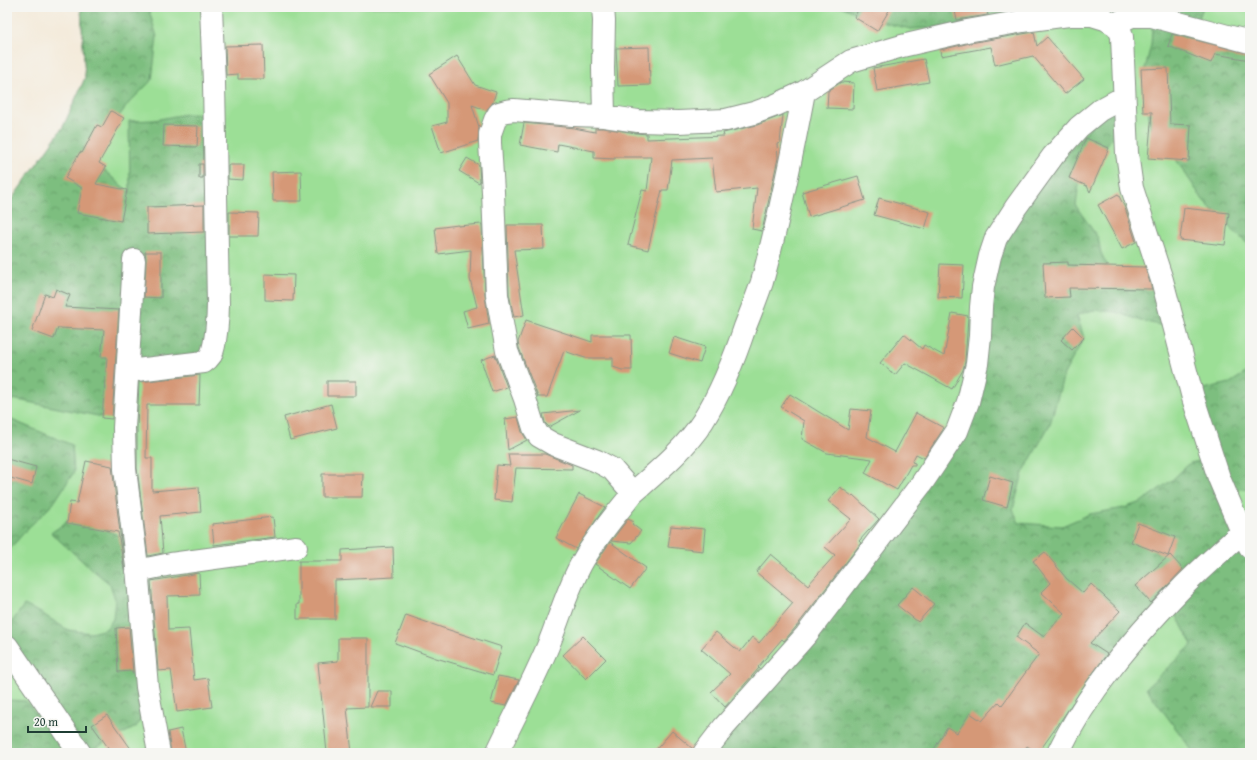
<svg xmlns="http://www.w3.org/2000/svg" width="1257" height="760" viewBox="0 0 1257 760" font-family="'Gentium Book Plus',serif">
<defs>
<pattern id="forest-crowns" width="20" height="18" patternUnits="userSpaceOnUse"><rect width="20" height="18" fill="#7dbe7f"/><path d="M2 6a3 3 0 1 1 6 0M12 15a3 3 0 1 1 6 0" fill="none" stroke="#669c69"/></pattern>
</defs>
<rect width="100%" height="100%" fill="#f6f6f2"/>
<filter id="ink" filterUnits="userSpaceOnUse"><feTurbulence type="fractalNoise" baseFrequency=".025" numOctaves="2"/><feDisplacementMap in="SourceGraphic" scale="8" xChannelSelector="R" yChannelSelector="G"/><feConvolveMatrix kernelMatrix="1 2 1 2 8 2 1 2 1" color-interpolation-filters="sRGB"/></filter>
<filter id="wash" filterUnits="userSpaceOnUse"><feTurbulence type="fractalNoise" baseFrequency=".012" numOctaves="4" result="noise"/><feDisplacementMap in="SourceGraphic" scale="16" xChannelSelector="R" yChannelSelector="G"/><feGaussianBlur stdDeviation="0.9" result="paint"/><feColorMatrix in="noise" values="0 0 0 0 0 0 0 0 0 0 0 0 0 0 0 0 0 1.4 0 .05"/><feComposite in="paint" operator="in"/></filter>
<g filter="url(#wash)">
<rect width="100%" height="100%" fill="#f4ebdb"/>
<path fill="#9cdf96" stroke="#5e8e65" d="M81 7H1250V753H7V206L63 127 85 78Z"/>
<path fill="url(#forest-crowns)" stroke="#4e7e5a" d="M81 7H148L157 37 152 80 129 103 106 133 89 157 130 193 129 121 154 120 186 114 216 115 211 361H131L116 393 108 418 13 399 7 408V206L63 127 85 78Z
M843 7H1203L1197 24 1250 37V246L1225 223 1203 200 1173 155 1158 143 1150 128 1145 69 1151 45 1153 14 911 29 876 21Z
M1118 95 1128 131 1110 140 1080 172 1076 206 1098 238 1101 253 1113 278 1160 280 1175 328 1141 321 1116 312 1093 310 1077 315 1084 338 1064 374 1050 424 1023 473 1013 509 1019 523 1062 526 1090 514 1124 508 1141 502 1172 480 1190 463 1205 460 1195 391 1230 383 1250 370V489L1227 490 1250 543V753H1194L1146 688 1192 645 1168 599 1112 668 1079 672 1037 729 1033 753H704L960 427 983 252Z
M7 418 72 445 74 472 53 504 29 527 7 552Z
M76 515 136 544 151 702 136 727 87 752 7 637V629L24 605 41 613 68 630 91 633 106 629 113 619 115 599 110 584 88 566 51 533Z
M7 700 26 701 65 753H7Z"/>
<g id="blocks">
<path fill="#d59877" d="M860 7H891L877 31 854 17Z
M954 7H986L988 15 957 20Z
M1034 32 1037 46 1047 37 1084 79 1065 94 1033 56 995 65 991 47 941 56 940 50 970 43Z
M1172 34 1250 54V60L1215 54 1211 63 1168 46Z
M263 45 264 79H238V74L226 75 225 46Z
M649 47 650 85 618 86 616 48Z
M457 56 475 85 496 92 492 104 486 110 472 105 479 127 478 141 441 153 432 126 447 122V103L429 74Z
M924 59 929 82 877 91 873 68Z
M1168 68 1170 124 1191 125 1189 161 1148 158 1152 112H1143L1141 69Z
M841 82 854 83 853 109 827 108 828 91Z
M111 111 124 118 99 163 106 167 96 184 127 190 121 221 77 213 82 188 65 178 80 152 82 153 97 125 102 127Z
M783 115 780 143 777 144 778 158 762 231 752 229 757 188 716 192 712 158 672 160 668 190H662L648 250 628 245 642 190 647 191 651 157H615V159L594 158V151L558 144 557 152 520 145 524 123 574 128 595 132V128H603L636 133 647 134V139L724 136 723 133 757 125Z
M164 125 198 126 197 147 163 146Z
M1086 138 1109 148 1090 192 1087 186 1069 178Z
M467 158 479 165 480 181 479 183 459 171Z
M199 164H203V178H199Z
M228 165H244L243 180 228 179Z
M301 171 302 201H273L272 172Z
M858 176 865 200 809 217 802 192Z
M1118 194 1125 208 1136 242 1122 249 1098 205Z
M879 198 930 212 925 229 874 215Z
M204 205V232L147 234V207Z
M1184 208 1229 213 1225 245 1180 240Z
M229 212 259 213 258 236H229Z
M482 224 485 295 489 324 468 329 463 311 477 307 470 279 471 250 438 254 435 228 458 225V226Z
M507 225H543L544 249 514 250 524 315 514 317 509 294Z
M145 252H161V298L144 297 146 261Z
M1068 262V265L1145 267 1152 289 1069 288 1070 297 1045 298 1043 263Z
M940 264 964 265 962 298 938 297Z
M265 274 294 275 293 301 265 300Z
M56 289 70 295 65 307 119 310 112 419 102 418 107 357H101L104 330 58 328 54 339 32 331 45 294 53 297Z
M952 313 968 316 965 362 963 370 952 389 905 363 895 375 880 363 904 334 922 349 924 345 944 356Z
M526 320 592 342V335H631L632 370H622L613 367V358H585L564 351 547 397H538L519 348 518 342Z
M1073 327 1084 338 1072 350 1061 340Z
M674 337 705 347 700 363 669 353Z
M495 355 507 387 492 392 481 360Z
M200 375 199 405H147L146 458H152V491L199 487 201 512 160 516 163 553 148 556 137 468V428L139 382Z
M327 381H356V396H327Z
M790 394 848 430 851 409 871 411 867 437 895 452 916 413 944 428 924 458 916 454 912 462 915 463V465H911L897 490 865 473 872 459 827 453 802 439 804 421 781 407Z
M331 404 337 428 290 440 284 417Z
M580 410 549 427 545 423 543 414Z
M518 417 522 432 527 440 508 450 505 419Z
M508 454H545L572 465V469L516 468 512 502 494 500 497 465 510 466Z
M7 459 36 467 32 484 7 477Z
M86 461 112 466 125 574 118 532 67 523 70 502 77 503Z
M322 474H363L362 497H322Z
M990 476 1013 483 1007 507 983 500Z
M840 487 852 496 853 495 879 519 859 541 861 543 796 627 784 641 782 639 758 667 759 668 725 707 711 692 730 674 701 649 716 632 740 652 752 637 759 643 793 603 756 572 771 554 808 585 835 555 825 547 851 519 828 501Z
M579 494 605 507 576 549 556 538Z
M273 517 275 537 214 545 212 524Z
M628 519 634 522 632 524 641 531 631 543 611 541Z
M1138 523 1175 537 1168 556 1131 542Z
M671 526 705 529 703 551 668 547Z
M610 542 646 568 630 589 595 564Z
M393 547 394 577 335 580V619H297V604H299V561H342V550Z
M1045 552 1066 578 1083 593 1091 584 1120 611 1090 643 1107 654 1087 681 1058 725 1038 753 1027 746 1022 753H932L947 727 957 733 970 713 982 721 999 702 1002 705 1039 654 1016 637 1025 623 1044 637 1064 613 1041 592 1050 583 1033 561Z
M1170 555 1183 569 1151 603 1135 586Z
M199 573 200 595 167 596 168 630 189 629 194 680 208 678 212 707 177 712 171 670 158 671 151 581Z
M913 587 934 604 918 622 897 605Z
M406 615 443 628 502 647 493 675 436 658 395 643Z
M129 627 133 673H132V671L118 672 116 628Z
M583 636 606 659 586 679 563 655Z
M338 638H368V707L347 708 352 753H327L318 663 338 661Z
M498 676 519 680 506 706 491 703Z
M377 691H392V707H370Z
M107 715 134 753H112L92 725Z
M181 729 186 753H171L168 732Z
M672 731 693 749 692 753H653Z"/>
</g>
</g>
<g filter="url(#ink)">
<use href="#blocks" fill-opacity="0" stroke="#8a9488" stroke-width="1"/>
<g fill="none" stroke-linecap="round" stroke-linejoin="round">
<defs>
<path id="minor" d="M603 7 604 21 603 68 604 116
M1114 24 1132 16H1152L1250 42
M134 260 124 428 125 469 137 567 147 687 159 753
M128 371 204 362C207 360 209 358 211 355 216 345 218 316 218 304L214 83 211 7
M633 493C658 471 685 449 703 421 721 392 734 360 745 327 751 312 757 297 762 282 779 219 792 155 804 92
M137 571 171 564 296 547
M7 646 80 753
M497 753C514 717 533 682 548 646 560 617 568 586 584 559 598 535 616 514 633 493L612 469 597 461 553 444 539 436 534 428 525 399 507 351 497 295 493 192 490 143V134L495 120 499 113 506 111 514 110 573 115 604 116 638 121 678 122 726 120 754 113 776 105 804 92 851 61 902 46 967 31 1023 21 1069 15H1092L1105 19 1117 26 1121 33 1122 37 1127 153 1132 188 1162 280 1193 398 1219 478 1242 532 1250 547
M704 753 724 727 806 635 922 483 957 431 968 402 977 364 980 336 981 307 983 287 990 256 996 238 1016 207 1053 156 1079 127 1100 110 1124 97
M1058 753C1087 692 1133 639 1180 590 1199 570 1222 551 1242 532"/>
</defs>
<use href="#minor" stroke="#8a9488" stroke-width="24"/>
<use href="#minor" stroke="#fff" stroke-width="22"/>
</g>
</g>
<rect width="1257" height="760" fill="none" stroke="#f6f6f2" stroke-width="24"/>
<path d="M28 726v6h58v-6" fill="none" stroke="#1f3d34" stroke-width="2"/>
<text x="34" y="726" font-size="12" fill="#1f3d34" stroke="#f6f6f2" stroke-width="3" paint-order="stroke">20 m</text>
</svg>
